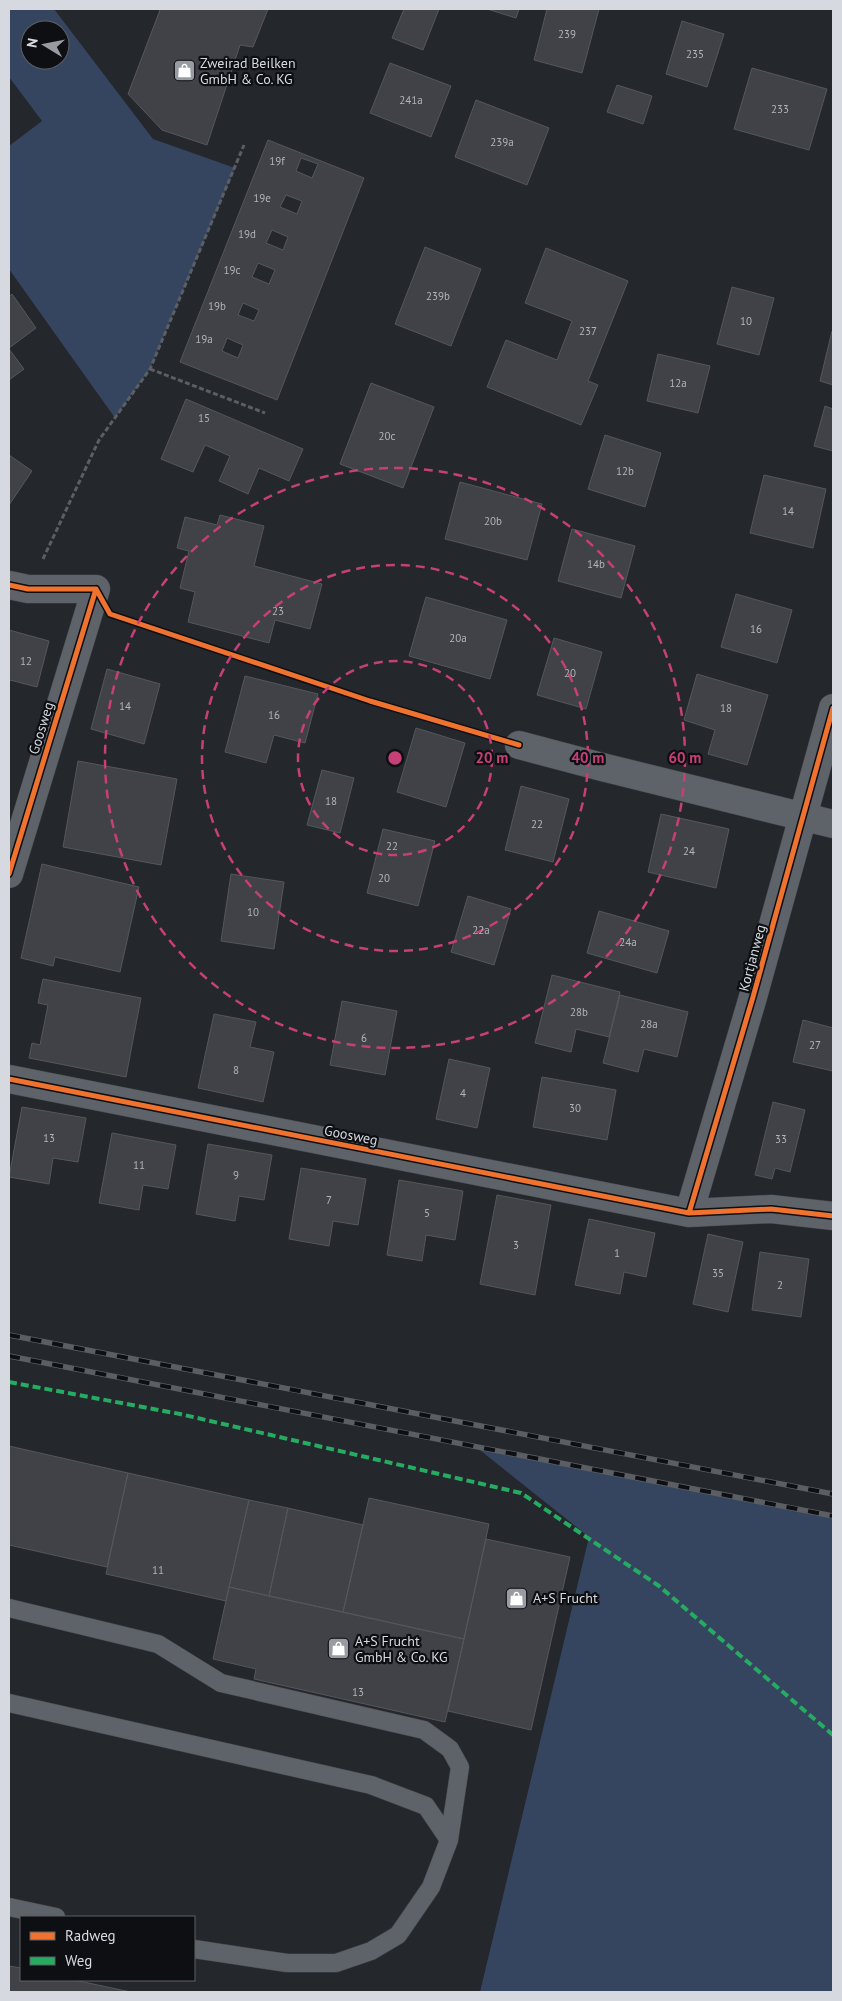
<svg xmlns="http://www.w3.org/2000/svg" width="842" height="2001" viewBox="0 0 842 2001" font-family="'PT Sans',sans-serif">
<rect width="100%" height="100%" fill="#24272c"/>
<path fill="#36455f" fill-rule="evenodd" d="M9 9H54L153 139 235 168 150 369 115 418 9 269V146L42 121 9 77ZM30 30H60V60H30Z
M476 1447 833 1516V1992H480L589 1537Z"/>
<path fill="#404247" stroke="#54575b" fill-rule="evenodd" d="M156 9H268L253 47 240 45 207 145 162 130 128 94 160 10Z
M404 9H439L423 50 392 38Z
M487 9H519L516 18Z
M547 9H599L582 73 534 60Z
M682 21 724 34 707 87 666 74Z
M390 63 451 86 431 137 370 113Z
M752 68 827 89 809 150 734 129Z
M617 85 652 96 643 124 607 112Z
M476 100 549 128 527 185 455 157Z
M268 140 364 178 277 400 180 362ZM301 158 318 164 312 178 296 171ZM286 195 302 201 297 214 280 207ZM272 230 288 237 283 250 266 243ZM258 263 275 270 269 284 252 277ZM243 303 259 310 254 321 238 315ZM227 338 243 345 238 358 222 351Z
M425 247 481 269 451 346 395 324Z
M546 248 628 281 588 381 598 385 581 425 487 387 506 340 557 360 572 321 525 303Z
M732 287 774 298 759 355 717 344Z
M12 294 36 328 9 348V297Z
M832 331H833V385L820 381Z
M9 349 24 369 9 380Z
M658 354 710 366 698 413 647 401Z
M371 383 434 407 403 488 340 464Z
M186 399 303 449 289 481 259 468 248 494 219 481 230 456 205 445 193 472 161 459Z
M825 406 833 409V451L814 446Z
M605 435 661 453 645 507 588 489Z
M9 455 32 471 9 505Z
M764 475 826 489 813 548 750 533Z
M460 482 542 504 527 560 445 539Z
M220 515 264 526 254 566 322 584 310 629 275 620 269 643 188 622 195 592 180 588 189 551 177 548 185 517 217 525Z
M572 529 635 546 621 598 558 581Z
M736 594 792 610 777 663 721 647Z
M426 597 507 620 490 679 409 656Z
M9 630 49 641 37 687 10 680 9 685Z
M554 638 602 652 586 709 537 695Z
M107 669 160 684 144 744 91 729Z
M697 674 768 695 747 765 708 754 715 730 684 720Z
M245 676 318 694 305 743 274 735 266 763 225 752Z
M416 728 465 743 446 807 397 792Z
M78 761 177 779 161 865 63 847Z
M322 770 354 778 340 833 307 825Z
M521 786 569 799 553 862 505 850Z
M661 814 729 829 716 888 648 872Z
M383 829 435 841 418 906 367 893Z
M42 864 139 887 120 972 55 957 53 966 21 958Z
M231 874 284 882 274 949 221 941Z
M468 896 511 909 494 965 451 952Z
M599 911 669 931 657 973 587 953Z
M552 975 620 992 609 1037 576 1029 571 1052 535 1043Z
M43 979 141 998 126 1077 29 1058 32 1043 40 1045 48 1005 38 1003Z
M620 995 688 1012 677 1057 644 1049 638 1072 603 1063Z
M342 1001 397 1011 385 1075 330 1065Z
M214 1014 256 1022 250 1047 274 1052 263 1102 198 1088Z
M803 1020 833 1028V1071L793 1062Z
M449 1059 490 1068 477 1128 436 1119Z
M542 1077 616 1090 607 1140 533 1127Z
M773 1102 805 1110 790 1172 775 1168 772 1179 755 1175Z
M22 1107 86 1118 78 1162 53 1158 49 1184 9 1177Z
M112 1133 176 1145 168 1189 143 1185 139 1210 99 1203Z
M208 1144 272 1155 264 1200 239 1196 235 1221 196 1214Z
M301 1168 366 1179 358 1225 333 1221 329 1246 289 1239Z
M399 1180 463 1191 455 1240 426 1235 422 1261 387 1255Z
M497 1195 551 1205 535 1295 480 1284Z
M589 1219 655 1233 646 1277 624 1272 620 1294 575 1285Z
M708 1234 743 1242 728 1312 693 1304Z
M760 1252 809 1259 801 1317 752 1310Z
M9 1446 128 1473 107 1567 9 1545Z
M128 1473 249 1500 226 1601 106 1574Z
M369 1498 489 1524 464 1639 343 1612Z
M249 1500 288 1508 269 1596 229 1587Z
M288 1508 363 1525 343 1612 269 1596Z
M486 1539 570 1557 531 1730 448 1711Z
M229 1587 464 1639 445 1722 254 1679 256 1669 213 1659Z
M9 1966 21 1968V1980H74L131 1992H9Z"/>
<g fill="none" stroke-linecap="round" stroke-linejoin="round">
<defs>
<path id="service" d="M9 1608 158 1644 221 1683 424 1730 450 1749 460 1767 449 1840 431 1887 398 1935 371 1951 336 1963H287L194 1949
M9 1703 371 1785 426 1806 449 1840
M9 1907 56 1917"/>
<path id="minor" d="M9 585 28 589H96L9 874
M519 745 602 767 833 824
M9 1079 689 1213 771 1209 833 1216
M689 1213 753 997 833 708"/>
</defs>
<use href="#service" stroke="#414448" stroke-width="19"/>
<use href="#minor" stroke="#414448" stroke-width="29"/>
<path stroke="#5b5e63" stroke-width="3" stroke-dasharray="5 2.5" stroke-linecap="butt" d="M150 369 265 413
M43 559 99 440 150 369 244 145"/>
<use href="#service" stroke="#5e6269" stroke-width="18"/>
<use href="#minor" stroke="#5e6269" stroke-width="28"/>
<defs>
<path id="rail" d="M9 1335 833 1494
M9 1356 833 1516"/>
</defs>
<use href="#rail" stroke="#5b5e63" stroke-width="5.5"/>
<use href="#rail" stroke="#0d0f13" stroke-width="4" stroke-dasharray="11" stroke-linecap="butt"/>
<path stroke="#26ab63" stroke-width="4" stroke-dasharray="8 4" stroke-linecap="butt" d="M9 1382 180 1414 521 1493 659 1586 833 1735"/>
<defs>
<path id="cycleway" d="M9 585 28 589H96
M96 589 110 614 370 701 519 745
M9 874 96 589
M9 1079 689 1213 771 1209 833 1216
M689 1213 753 997 833 708"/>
</defs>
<use href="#cycleway" stroke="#0d0f13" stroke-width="8"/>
<use href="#cycleway" stroke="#ef722f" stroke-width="5"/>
</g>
<g fill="none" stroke="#c63f76" stroke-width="2.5" stroke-dasharray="9 6">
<circle cx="395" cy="758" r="97"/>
<circle cx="395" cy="758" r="193"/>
<circle cx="395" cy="758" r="290"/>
</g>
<defs>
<symbol id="shop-square" viewBox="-11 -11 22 22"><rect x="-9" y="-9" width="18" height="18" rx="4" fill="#989ba1" stroke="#0d0f13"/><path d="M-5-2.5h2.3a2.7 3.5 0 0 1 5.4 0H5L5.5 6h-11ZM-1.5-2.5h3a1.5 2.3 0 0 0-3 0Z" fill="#fff"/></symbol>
</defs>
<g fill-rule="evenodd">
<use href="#shop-square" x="172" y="58" width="25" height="25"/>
<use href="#shop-square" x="504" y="1586" width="25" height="25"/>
<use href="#shop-square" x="326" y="1636" width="25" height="25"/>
</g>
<g text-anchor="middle" stroke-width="4.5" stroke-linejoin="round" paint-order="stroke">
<g font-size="11" fill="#b0b4ba">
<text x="567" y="38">239</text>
<text x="695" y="58">235</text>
<text x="411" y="104">241a</text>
<text x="780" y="113">233</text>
<text x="502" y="146">239a</text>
<text x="277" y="165">19f</text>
<text x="262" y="202">19e</text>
<text x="247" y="238">19d</text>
<text x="232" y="274">19c</text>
<text x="438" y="300">239b</text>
<text x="217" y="310">19b</text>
<text x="746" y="325">10</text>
<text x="588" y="335">237</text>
<text x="204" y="343">19a</text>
<text x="678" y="387">12a</text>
<text x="204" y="422">15</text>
<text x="387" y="440">20c</text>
<text x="625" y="475">12b</text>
<text x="788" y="515">14</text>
<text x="493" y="525">20b</text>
<text x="596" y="568">14b</text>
<text x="278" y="615">23</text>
<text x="756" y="633">16</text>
<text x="458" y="642">20a</text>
<text x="26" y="665">12</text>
<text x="570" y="677">20</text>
<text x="125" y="710">14</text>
<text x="726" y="712">18</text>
<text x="274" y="719">16</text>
<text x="331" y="805">18</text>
<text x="537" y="828">22</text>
<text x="392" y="850">22</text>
<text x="689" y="855">24</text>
<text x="384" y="882">20</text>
<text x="253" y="916">10</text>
<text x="481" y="934">22a</text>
<text x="628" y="946">24a</text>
<text x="579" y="1016">28b</text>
<text x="649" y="1028">28a</text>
<text x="364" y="1042">6</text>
<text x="815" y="1049">27</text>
<text x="236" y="1074">8</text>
<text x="463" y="1097">4</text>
<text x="575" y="1112">30</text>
<text x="49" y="1142">13</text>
<text x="781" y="1143">33</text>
<text x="139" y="1169">11</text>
<text x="236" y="1179">9</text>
<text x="329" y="1204">7</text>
<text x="427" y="1217">5</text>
<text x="516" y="1249">3</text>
<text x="617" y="1257">1</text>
<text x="718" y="1277">35</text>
<text x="780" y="1289">2</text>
<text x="158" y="1574">11</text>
<text x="358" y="1696">13</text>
</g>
<g font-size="14" fill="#d6dae0" stroke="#0d0f13" text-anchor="start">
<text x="200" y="68">Zweirad Beilken<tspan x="200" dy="16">GmbH &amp; Co. KG</tspan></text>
<text x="533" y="1603">A+S Frucht</text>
<text x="355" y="1646">A+S Frucht<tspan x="355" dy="16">GmbH &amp; Co. KG</tspan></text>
</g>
<g font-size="14" fill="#d6dae0" stroke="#0d0f13">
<text transform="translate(41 728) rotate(-73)" y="5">Goosweg</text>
<text transform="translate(752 958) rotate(-75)" y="5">Kortjanweg</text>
<text transform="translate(351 1135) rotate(11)" y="5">Goosweg</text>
</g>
</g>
<circle cx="395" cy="758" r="8" fill="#c63f76" stroke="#0d0f13" stroke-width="2.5"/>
<g font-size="15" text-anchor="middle" font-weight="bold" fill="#c63f76" stroke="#0d0f13" stroke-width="4.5" stroke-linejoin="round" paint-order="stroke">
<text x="492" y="763">20 m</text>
<text x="588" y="763">40 m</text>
<text x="685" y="763">60 m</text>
</g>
<rect width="842" height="2001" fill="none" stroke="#d6dae0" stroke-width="20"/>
<rect x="20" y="1916" width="175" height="65" fill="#0d0f13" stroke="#5d6065"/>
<rect x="30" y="1932" width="25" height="8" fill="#ef722f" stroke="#5d6065"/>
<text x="65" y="1941" font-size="15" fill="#d6dae0">Radweg</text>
<rect x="30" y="1957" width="25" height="8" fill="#26ab63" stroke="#5d6065"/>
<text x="65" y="1966" font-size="15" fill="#d6dae0">Weg</text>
<g transform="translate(45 45) rotate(280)"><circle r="24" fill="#0d0f13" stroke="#5d6065"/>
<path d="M0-4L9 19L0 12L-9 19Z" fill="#989ba1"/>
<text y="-8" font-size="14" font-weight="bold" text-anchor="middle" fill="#d6dae0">N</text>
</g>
</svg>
